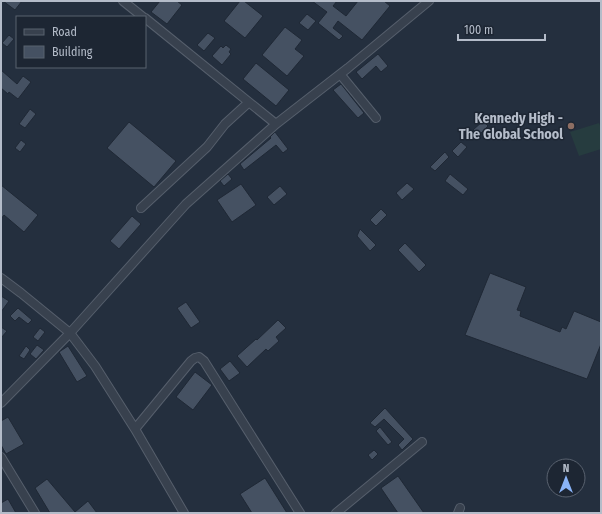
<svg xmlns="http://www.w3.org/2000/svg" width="602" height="514" viewBox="0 0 602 514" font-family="'Fira Sans Condensed',sans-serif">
<rect width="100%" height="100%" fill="#242f3e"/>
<path fill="#263c3f" d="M599 123 601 128V149L579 156 570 132Z"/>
<path fill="#455162" stroke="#1f2835" d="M3 1H22L15 10Z
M160 1H177L182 5 167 24 151 12Z
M240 1H244L263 16 245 38 224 21Z
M312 1H337L333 6 346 16 358 1H384L390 6 362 40 338 21 333 28 343 36 339 40 318 23 327 12Z
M307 14 316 21 308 30 299 23Z
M285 27 302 40 295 49 304 56 287 76 262 55Z
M208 33 215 38 204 51 197 45Z
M9 35 14 39 7 47 2 43Z
M226 45 231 49 229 52 231 54 222 65 212 56 221 46 223 48Z
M378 54 388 66 381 72 376 66 362 79 356 72Z
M256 63 289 90 276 106 243 79Z
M1 70 17 84 23 76 31 82 18 99 9 92 8 94 1 88Z
M341 84 364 113 358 118 333 90Z
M30 109 36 114 25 128 19 124Z
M483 121 488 126 479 135 473 130Z
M129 122 176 161 154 187 107 148Z
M275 132 288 149 283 153 276 145 244 170 240 164 271 138 270 137Z
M21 140 26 144 20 152 15 148Z
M461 142 467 147 458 157 452 151Z
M445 152 449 157 435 171 430 167Z
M228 174 232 179 224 186 220 181Z
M450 174 468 189 463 195 445 181Z
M407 183 414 189 402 200 396 193Z
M241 184 256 205 232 222 217 200Z
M1 185 38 215 24 232 4 215 1 219Z
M280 186 287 194 274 205 267 197Z
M381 209 387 215 376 226 370 220Z
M132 216 141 224 119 249 110 241Z
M360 229 376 245 370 251 357 236Z
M405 243 426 265 419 272 398 250Z
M490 273 526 287 517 310 521 311 520 316 560 332 562 327 566 329 574 311 601 322V344L587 379 465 335Z
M1 296 9 301 1 312Z
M186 302 200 322 191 328 177 308Z
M18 308 32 320 28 324 19 317 15 321 10 316Z
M278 320 286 328 276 337 279 341 268 351 266 349 247 367 237 356 256 339 257 340Z
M1 327 7 331 1 338Z
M40 328 45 332 38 341 33 337Z
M37 345 44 350 36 359 30 354Z
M26 346 30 350 24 359 19 356Z
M68 346 87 376 77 382 59 352Z
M230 361 240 373 229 381 220 369Z
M195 372 212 385 193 410 176 397Z
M385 408 413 439 402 450 398 445 404 439 384 419 375 427 370 423Z
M8 417 24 444 6 454 1 445V421Z
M380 427 392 442 388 445 376 431Z
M374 450 378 454 372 460 368 455Z
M398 476 424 513H398L381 488Z
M265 478 287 513H252L240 494Z
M47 479 75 512 88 501 97 513H50L35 488Z
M8 499 16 513H1V503Z"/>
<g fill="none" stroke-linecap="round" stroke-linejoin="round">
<defs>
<path id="minor" d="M123 1 143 17
M145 18 276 124
M340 74 376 118
M141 208 207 147 225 124 248 103
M1 278 21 293 70 333 95 366 135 429 184 513
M1 403 70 333 186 204 276 124 348 68 429 1
M135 429 191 361 195 358 199 357 204 361 300 513
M1 457 35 513
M336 513 422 442
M458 513 460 508"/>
</defs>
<use href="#minor" stroke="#565f6c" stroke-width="10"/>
<use href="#minor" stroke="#38414e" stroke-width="8"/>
</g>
<circle fill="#8d6e63" stroke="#1d2633" stroke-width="1.5" cx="571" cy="126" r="4"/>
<g text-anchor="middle" stroke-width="3" stroke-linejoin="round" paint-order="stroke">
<g font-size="14" font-weight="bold" fill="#b4bcc9" stroke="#1d2633" text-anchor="end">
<text x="563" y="123">Kennedy High -<tspan x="563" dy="16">The Global School</tspan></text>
</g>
</g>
<rect width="602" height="514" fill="none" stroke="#b4bcc9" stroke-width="4"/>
<rect x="16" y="16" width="130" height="52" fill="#1d2633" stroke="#59626f"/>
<rect x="24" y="29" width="20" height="6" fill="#38414e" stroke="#59626f"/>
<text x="52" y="36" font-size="12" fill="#b4bcc9">Road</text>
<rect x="24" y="46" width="20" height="12" fill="#455162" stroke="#59626f"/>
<text x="52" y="56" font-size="12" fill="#b4bcc9">Building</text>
<g transform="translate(566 478)"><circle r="19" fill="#1d2633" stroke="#59626f"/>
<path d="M0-3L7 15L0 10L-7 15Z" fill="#8ab4f8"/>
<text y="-6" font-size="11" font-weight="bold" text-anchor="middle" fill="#b4bcc9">N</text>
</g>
<path d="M458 34v6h87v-6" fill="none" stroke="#b4bcc9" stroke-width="2"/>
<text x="464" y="34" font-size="12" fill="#b4bcc9" stroke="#1d2633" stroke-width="3" paint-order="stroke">100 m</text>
</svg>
